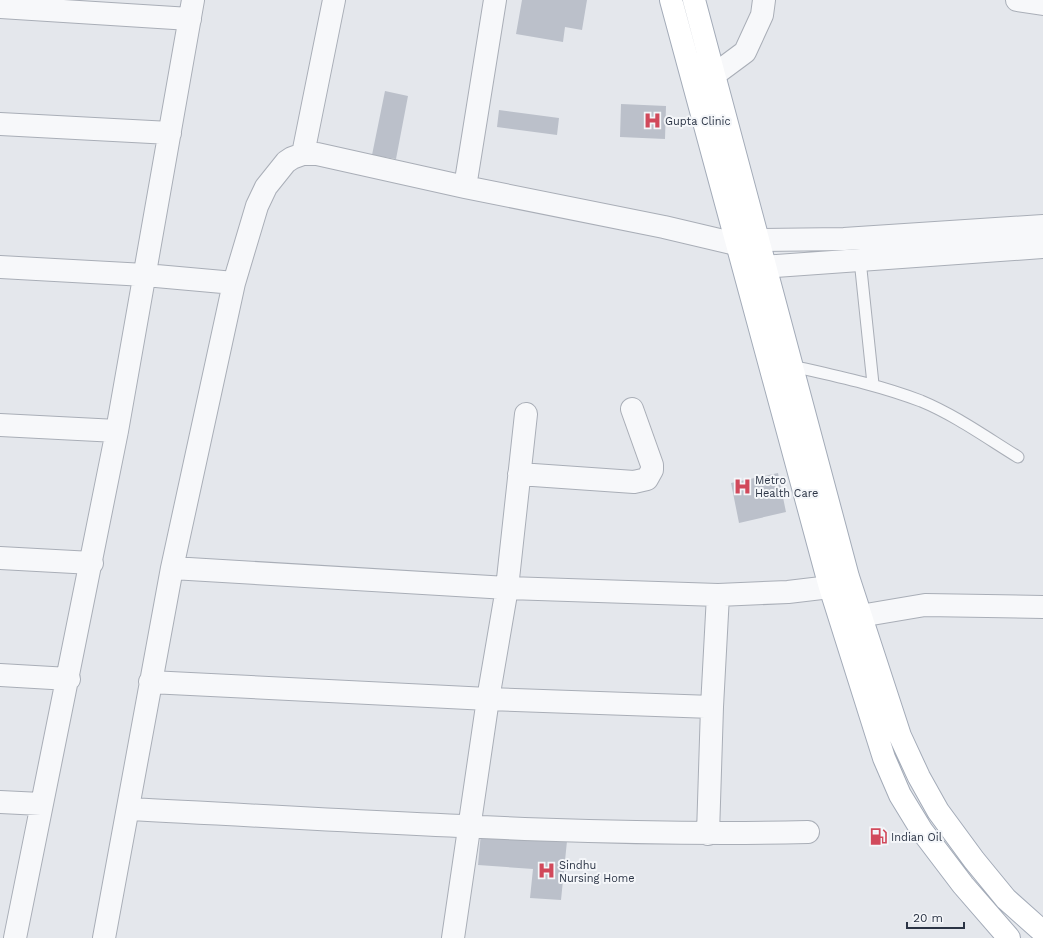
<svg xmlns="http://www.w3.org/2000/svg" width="1043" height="938" viewBox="0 0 1043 938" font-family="'Work Sans',sans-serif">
<rect width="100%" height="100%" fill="#e4e7ec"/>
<path fill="#bbc0ca" d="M522 0H587L582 30 565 27 563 42 516 34Z
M385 91 408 96 396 159 372 155Z
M621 104 666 106 665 139 620 137Z
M499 110 559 118 557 135 497 127Z
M778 473 786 512 739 523 731 483Z
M481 833 567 841 561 900 530 898 533 869 478 865Z"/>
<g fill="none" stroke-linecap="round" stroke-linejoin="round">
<defs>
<path id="lane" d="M860 260 873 384
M792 366C836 376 879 385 921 401 955 415 987 438 1018 457"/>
<path id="street" d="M1017 0 1043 4
M0 7 190 19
M697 79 714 75 745 52 762 15 764 0
M0 124 170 133
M303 154 334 0
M465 187 495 0
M0 267 145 275 234 283
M747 268 1043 247
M0 425 117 431
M519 474 634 482 647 479 652 470V465L632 409
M0 558 92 563
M172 568 507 588 718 595 788 592 830 587
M860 616 925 605 1043 607
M0 675 69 679
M150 682 488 699 712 707
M0 802 41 804
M128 809C354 820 581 837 808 832
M708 834 712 707 718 595
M15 938 117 431 193 0
M104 938 172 568 234 283 257 206 266 187 286 162 292 158 303 154H317L465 187 664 227 736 244 758 240 844 239 1043 226
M453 938 488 699 507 588 526 414"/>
<path id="primary" d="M671 0 830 587 884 758 900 795 922 831 963 885 1009 938
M694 0 848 577 900 736 919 777 938 811 974 860 1006 899 1043 932"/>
</defs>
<use href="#lane" stroke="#a9aeb7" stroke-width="13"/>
<use href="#street" stroke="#a9aeb7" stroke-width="24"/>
<use href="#primary" stroke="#a3abb8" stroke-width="24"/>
<use href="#lane" stroke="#f7f8fa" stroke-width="11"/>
<use href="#street" stroke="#f7f8fa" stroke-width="22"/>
<use href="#primary" stroke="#fff" stroke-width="22"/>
</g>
<defs>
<symbol id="hospital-bare" viewBox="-9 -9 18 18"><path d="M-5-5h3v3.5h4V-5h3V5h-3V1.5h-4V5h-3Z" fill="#d1495b" stroke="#f4f6f9" stroke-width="2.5" paint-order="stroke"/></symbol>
<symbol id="fuel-bare" viewBox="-9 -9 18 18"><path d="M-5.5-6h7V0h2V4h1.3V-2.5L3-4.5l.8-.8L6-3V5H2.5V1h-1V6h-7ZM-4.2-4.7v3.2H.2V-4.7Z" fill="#d1495b" stroke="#f4f6f9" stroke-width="2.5" paint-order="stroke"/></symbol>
</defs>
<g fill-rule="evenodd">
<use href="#hospital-bare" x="640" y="108" width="25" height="25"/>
<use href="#hospital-bare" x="730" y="474" width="25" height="25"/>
<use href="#fuel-bare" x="866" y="824" width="25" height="25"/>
<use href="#hospital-bare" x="534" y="858" width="25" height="25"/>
</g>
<g text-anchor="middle" stroke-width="4" stroke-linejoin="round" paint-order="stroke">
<g font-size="11" fill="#2b3445" stroke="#f4f6f9" text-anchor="start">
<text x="665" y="125">Gupta Clinic</text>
<text x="755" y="484">Metro<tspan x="755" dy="13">Health Care</tspan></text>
<text x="891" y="841">Indian Oil</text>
<text x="559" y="869">Sindhu<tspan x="559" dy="13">Nursing Home</tspan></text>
</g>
</g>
<path d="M907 922v6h57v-6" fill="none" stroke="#2b3445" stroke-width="2"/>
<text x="913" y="922" font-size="12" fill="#2b3445" stroke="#f4f6f9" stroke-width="3" paint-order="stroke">20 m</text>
</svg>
